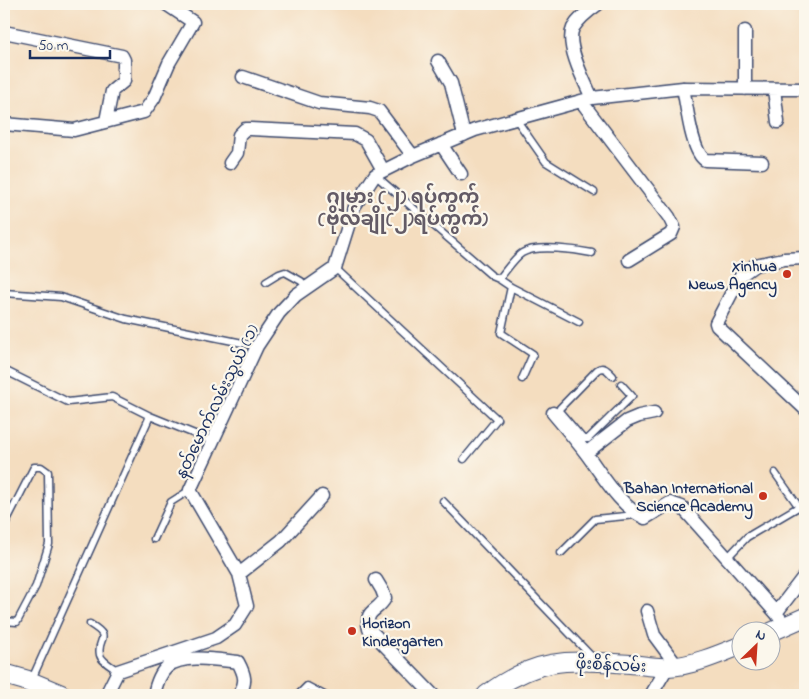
<svg xmlns="http://www.w3.org/2000/svg" width="809" height="699" viewBox="0 0 809 699" font-family="'Indie Flower','Noto Sans Myanmar',sans-serif">
<rect width="100%" height="100%" fill="#fbf7ec"/>
<filter id="ink" filterUnits="userSpaceOnUse"><feTurbulence type="fractalNoise" baseFrequency=".02" numOctaves="2"/><feDisplacementMap in="SourceGraphic" scale="10" xChannelSelector="R" yChannelSelector="G"/><feConvolveMatrix kernelMatrix="1 2 1 2 8 2 1 2 1" color-interpolation-filters="sRGB"/></filter>
<filter id="wash" filterUnits="userSpaceOnUse"><feTurbulence type="fractalNoise" baseFrequency=".0096" numOctaves="4" result="noise"/><feDisplacementMap in="SourceGraphic" scale="20" xChannelSelector="R" yChannelSelector="G"/><feGaussianBlur stdDeviation="1.12" result="paint"/><feColorMatrix in="noise" values="0 0 0 0 0 0 0 0 0 0 0 0 0 0 0 0 0 1.4 0 .05"/><feComposite in="paint" operator="in"/></filter>
<g filter="url(#wash)">
<rect width="100%" height="100%" fill="#f4ddbf"/>
</g>
<g filter="url(#ink)">
<g fill="none" stroke-linecap="round" stroke-linejoin="round">
<defs>
<path id="service" d="M516 119 546 162 594 192
M375 175 492 276 499 279C506 271 514 258 522 253 536 244 577 250 592 253
M335 268 497 419 464 459
M499 279 511 287 501 333 533 354 522 379
M266 282 279 274 285 272 301 281 308 288
M511 287 579 322
M4 293 61 297 126 319 257 346
M4 370 68 402 112 397 150 416 212 441
M559 411 583 439H588L631 397 632 396 621 384
M558 412 560 408 597 370C604 365 608 371 613 376
M775 473 799 507
M443 501 594 659
M4 526 34 467H41L48 472 49 544 36 586 17 622 4 621
M154 539 171 502 190 490
M561 553 595 519 636 515
M727 558 747 537 805 503
M90 624C114 639 96 637 100 655 102 662 113 667 118 671
M32 679 150 416
M298 695 307 686 324 695"/>
<path id="minor" d="M4 32 122 56 124 60V81L112 91 106 121
M438 61 451 83 464 135
M243 77 319 103 370 108 379 111 413 156
M683 88C687 105 691 151 705 160L762 162
M745 89V31
M774 89 778 122
M592 98C585 83 565 45 573 28 579 18 588 11 598 4
M581 101 669 217 674 227 671 234 629 260
M4 124 74 130 144 112 154 98 169 63 193 22 166 4
M441 144 461 174
M230 163 237 153 239 135 245 129H250L355 134 366 140 383 170
M805 258 784 259 755 265 741 275 716 323 717 326 805 409
M553 413C564 426 575 439 585 452 601 473 621 508 645 518L670 503 682 507 776 613 785 625
M586 453 627 421 639 416 654 413
M239 574 281 541 322 496
M376 580 382 590 385 598C378 612 364 609 369 629L433 695
M647 611 654 635 677 666
M776 613 805 575
M106 695 118 671 216 638 235 625 247 606 239 574 190 490 257 346 279 313 296 295 335 268 354 207 375 175 413 156 475 130 592 98 683 88 805 89
M154 695C156 685 159 674 167 667 182 653 220 660 238 662 245 675 247 682 239 695
M651 695 667 668"/>
<path id="secondary" d="M771 632 805 617
M486 695C538 656 568 660 630 664 643 665 656 668 668 667 692 666 720 654 742 645"/>
<path id="primary" d="M4 674 25 680 61 695"/>
</defs>
<use href="#service" stroke="#3c496d" stroke-width="9"/>
<use href="#minor" stroke="#3c496d" stroke-width="15"/>
<use href="#secondary" stroke="#3c496d" stroke-width="20"/>
<use href="#primary" stroke="#3c496d" stroke-width="22"/>
<use href="#service" stroke="#fff" stroke-width="6"/>
<use href="#minor" stroke="#fff" stroke-width="12"/>
<use href="#secondary" stroke="#fff" stroke-width="18"/>
<use href="#primary" stroke="#fff" stroke-width="20"/>
</g>
</g>
<g fill="#c8321e" stroke="#fbf7ec" stroke-width="2">
<circle cx="787" cy="274" r="5"/>
<circle cx="763" cy="496" r="5"/>
<circle cx="352" cy="631" r="5"/>
</g>
<g text-anchor="middle" stroke-width="4.5" stroke-linejoin="round" paint-order="stroke">
<g font-size="16" font-weight="bold" fill="#1b2f5e" stroke="#fbf7ec" text-anchor="end">
<text x="777" y="271">Xinhua<tspan x="777" dy="18">News Agency</tspan></text>
<text x="753" y="493">Bahan International<tspan x="753" dy="18">Science Academy</tspan></text>
<text x="362" y="628" text-anchor="start">Horizon<tspan x="362" dy="18">Kindergarten</tspan></text>
</g>
<g font-size="16" fill="#1b2f5e" stroke="#fbf7ec">
<text transform="translate(216 401) rotate(-64)" y="6">နတ်မောက်လမ်းသွယ် (၁)</text>
<text transform="translate(611 664) rotate(3)" y="6">ဖိုးစိန်လမ်း</text>
</g>
<g font-size="19" font-weight="bold" fill="#635b66" stroke="#fbf7ec">
<text x="403" y="203">ဂျမား (၂) ရပ်ကွက်<tspan x="403" dy="22">(ဗိုလ်ချို(၂)ရပ်ကွက်)</tspan></text>
</g>
</g>
<rect width="809" height="699" fill="none" stroke="#fbf7ec" stroke-width="20"/>
<g transform="translate(756 646) rotate(25)"><circle r="24" fill="#fbf7ec" stroke="#a1a7b3"/>
<path d="M0-4L9 19L0 12L-9 19Z" fill="#c8321e"/>
<text y="-8" font-size="14" font-weight="bold" text-anchor="middle" fill="#1b2f5e">N</text>
</g>
<path d="M30 50v8h80v-8" fill="none" stroke="#1b2f5e" stroke-width="2.5"/>
<text x="38" y="50" font-size="15" fill="#1b2f5e" stroke="#fbf7ec" stroke-width="4" paint-order="stroke">50 m</text>
</svg>
